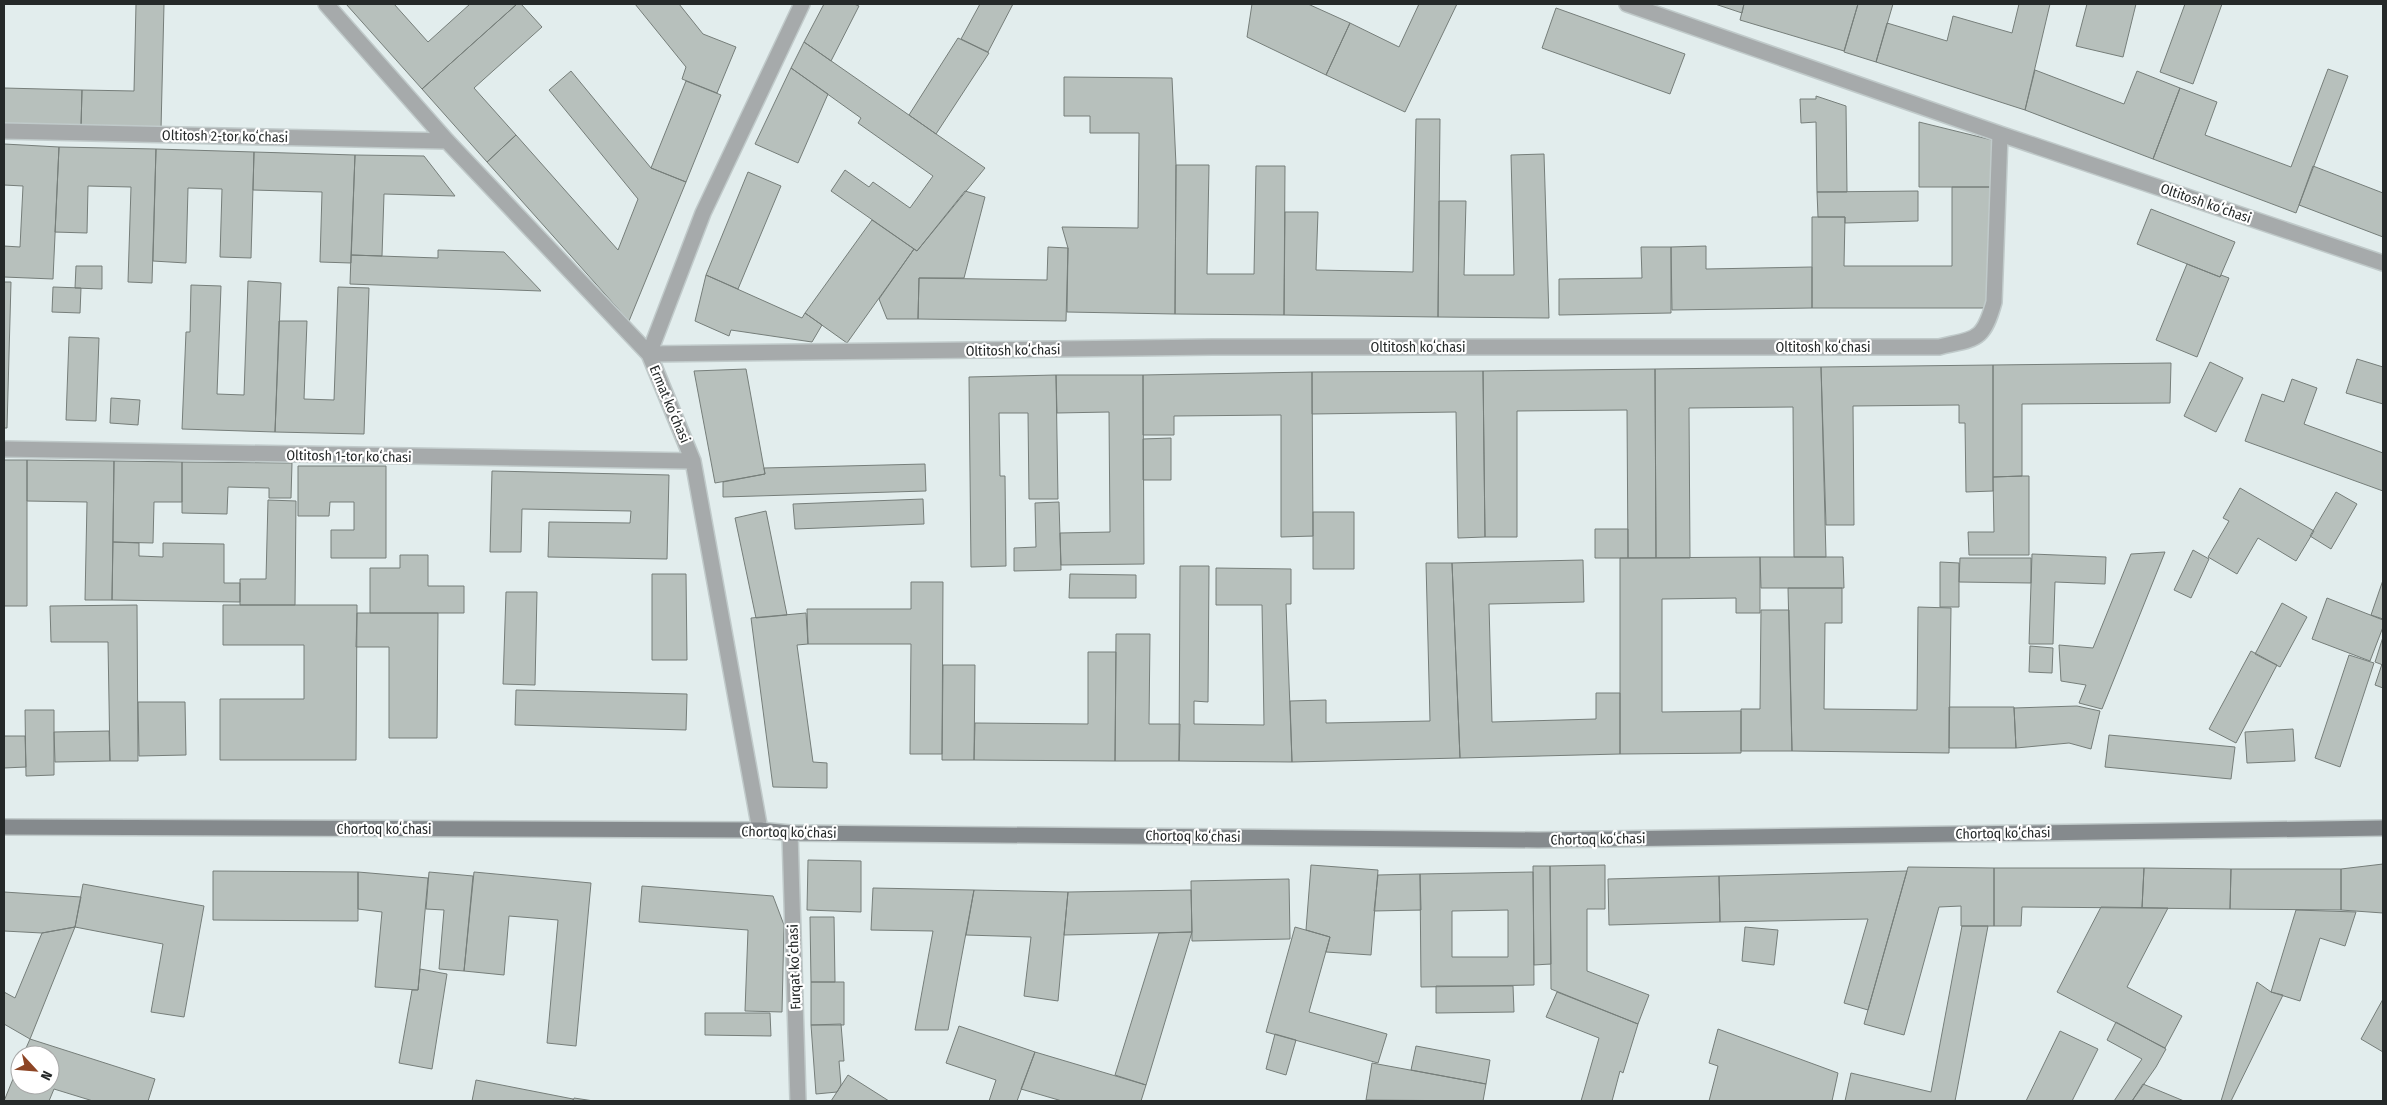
<svg xmlns="http://www.w3.org/2000/svg" width="2387" height="1105" viewBox="0 0 2387 1105" font-family="'Fira Sans Condensed',sans-serif">
<rect width="100%" height="100%" fill="#e2eded"/>
<path fill="#b7c0bc" stroke="#767e7a" fill-rule="evenodd" d="M136 4H164L161 129 81 127 82 90 134 91Z
M346 4H394L428 42 470 4H517L422 89Z
M517 4H521L542 27 474 88 516 135 487 162 422 89Z
M635 4H679L703 34 736 47 717 93 682 79 686 67Z
M824 4H854L859 6 831 61 804 42Z
M980 4H1013L988 52 961 39Z
M1252 4H1308L1350 23 1326 75 1247 37Z
M1419 4H1457L1405 112 1326 75 1350 23 1399 47Z
M1715 4H1744L1742 13Z
M1744 4H1858L1844 51 1740 20Z
M1858 4H1893L1876 62 1844 52Z
M2019 4H2050L2025 110 1876 62 1887 23 1947 41 1953 16 2012 33Z
M2087 4H2136L2123 57 2076 46Z
M2185 4H2222L2193 84 2160 72Z
M1556 8 1685 54 1670 94 1542 48Z
M958 38 989 53 936 134 909 115Z
M804 42 985 168 917 251 831 191 845 170 869 187 873 182 910 208 933 176 858 123 861 118 791 68Z
M791 68 828 94 798 163 755 144Z
M2328 69 2348 76 2296 213 2153 159 2180 88 2217 102 2205 135 2291 167Z
M2035 70 2124 104 2137 71 2180 88 2153 159 2025 110Z
M571 71 651 168 686 182 629 321 487 162 516 135 618 250 638 199 549 90Z
M1064 77 1172 78 1176 165 1175 314 1067 312 1068 248 1062 227 1138 228 1139 133H1090V116H1064Z
M686 81 721 95 686 182 651 168Z
M4 88 82 90 81 127 4 126Z
M1816 96 1846 106 1847 192H1817L1816 122 1801 123 1800 99H1816Z
M1416 119H1440L1438 317 1284 315 1285 212H1318L1316 270 1413 272Z
M1919 122 1992 140 1991 187H1919Z
M4 144 59 147 53 279 4 277V246L20 247 23 186 4 185Z
M59 147 156 149 152 283 128 282 131 187 88 186 87 233 55 232Z
M156 149 254 152 251 258 220 257 222 189 188 188 186 263 153 261Z
M254 152 355 155 351 263 320 262 322 192 253 190Z
M1544 154 1549 318 1438 317 1439 201H1466L1464 275H1514L1511 155Z
M355 155 424 156 455 196 384 194 382 256 351 255Z
M1176 165H1209L1207 274H1254L1256 166H1285L1284 315 1175 314Z
M2313 166 2383 193V237L2299 205Z
M748 172 781 186 738 289 706 275Z
M1952 187H1991V308H1812V217H1845L1844 266H1952Z
M965 191 985 197 964 278H919L918 319H887L879 299 914 249 917 251Z
M1918 191V221L1845 223V217H1818L1817 192Z
M2151 209 2235 242 2220 277 2137 244Z
M872 220 914 249 847 343 805 313Z
M1706 246V269L1812 267V308L1672 310 1671 247Z
M1048 247 1068 248 1066 321 918 319 919 278 1047 280Z
M1641 247H1671V313L1559 315V279L1642 278Z
M438 250 504 252 541 291 350 284 351 255 438 258Z
M2187 264 2220 277 2221 275 2229 278 2197 357 2156 340Z
M76 266H102V289L75 288Z
M706 275 802 318 805 313 822 325 812 342 731 330 729 336 695 321Z
M248 281 281 283 275 432 182 429 186 332H190L191 285 221 286 217 394 244 395Z
M4 282H11L7 428H4Z
M53 287 81 288 80 313 52 312Z
M338 287 369 288 364 434 275 432 279 321H307L304 399 334 400Z
M69 337 99 338 96 421 66 420Z
M2357 359 2383 367V404L2346 393Z
M2210 362 2243 378 2216 432 2184 416Z
M2171 363 2170 403 2022 404V476L1993 477V365Z
M1993 365V491L1966 492 1965 423H1959V405L1853 406 1854 525H1826L1821 367Z
M1821 367 1826 557H1794L1793 407 1689 408 1690 558H1656L1655 369Z
M746 369 765 474 715 483 694 371Z
M1655 369 1656 558H1628L1627 410 1517 411V537H1485L1483 371Z
M1483 371 1485 537 1458 538 1456 412 1312 414V372Z
M1312 372 1313 536 1281 537V415L1174 416V435H1143V375Z
M1056 375 1058 499H1029L1028 413H999L1000 476H1005L1006 566 971 567 969 377Z
M1056 375H1143L1144 564 1061 565 1060 533 1110 532 1109 412 1057 413Z
M2292 379 2317 388 2304 424 2383 453V491L2245 441 2262 394 2284 402Z
M111 398 140 400 138 425 110 423Z
M1171 438V480H1143V439Z
M4 460H27V606H4Z
M27 460 114 461 112 600H85L87 502 27 501Z
M114 461 182 462V502H154L153 543 113 542Z
M182 462 292 463 291 498H269V488L228 487 227 514 182 513Z
M925 464 926 491 723 497V482L765 474 764 468Z
M298 466H386V558H331V530H354V502H330L329 516H298Z
M492 471 669 475 667 559 548 557 549 522 630 523 631 511 522 509 521 552H490Z
M2022 476H2029V555H1969L1968 532H1994L1993 477Z
M2240 488 2314 531 2296 561 2258 538 2237 574 2208 557 2229 521 2223 518Z
M2336 492 2357 504 2331 549 2310 536Z
M923 499 924 524 795 529 793 504Z
M268 500 296 501 295 605H240V579H266Z
M1059 502 1061 570 1014 571V548L1036 547 1035 503Z
M766 511 787 615 756 618 735 518Z
M1313 512H1354V569H1313Z
M1595 529H1628V558H1595Z
M113 542 139 543V556L163 557V543L224 544V583H240V602L112 600Z
M2193 550 2209 559 2191 598 2174 590Z
M2165 552 2102 709 2079 703 2086 685 2061 681 2059 645 2093 648 2131 554Z
M2032 554 2106 557 2105 584 2055 582 2053 644H2029Z
M400 555H428V586H464V613H370V568H400Z
M1760 557H1843L1844 588H1761Z
M1760 557V613H1736V598L1662 599V712L1741 711V753L1620 754V558Z
M1960 558H2031V583L1959 582Z
M1583 560 1584 602 1489 604 1492 722 1596 719V693H1620V754L1460 758 1452 563Z
M1940 562 1959 563V607H1940Z
M1426 563H1452L1460 758 1292 762 1290 701 1326 700V723L1430 721Z
M1180 566H1209L1208 702 1194 701V724L1264 725 1262 605H1216V568L1291 569V604H1286L1292 762 1179 761Z
M652 574H686L687 660H652Z
M1070 574 1136 575V598H1069Z
M2383 580V619L2371 615Z
M911 582H943L942 754H910L911 644H808L807 609H911Z
M1788 588H1842V623H1825L1824 709 1917 710 1918 607 1951 608 1949 753 1792 751Z
M506 592H537L535 685 503 684Z
M2327 598 2383 620V627L2370 661 2312 639Z
M2282 603 2307 617 2280 667 2255 654Z
M137 605 138 761H110L108 642H51L50 606Z
M223 605H357L356 760H220V699H304V645H223Z
M1761 610H1789L1792 751H1741V709H1760Z
M357 613H438L437 738H389V647H356Z
M806 613 808 644 797 645 813 762 827 763V788L773 787 751 618Z
M1116 634H1150L1149 724H1180L1179 761H1115Z
M2383 637V665L2375 662Z
M2030 646 2053 648 2052 673 2029 672Z
M2251 651 2277 665 2236 743 2209 729Z
M1088 652H1116L1115 761 974 760 975 723 1088 724Z
M2349 655 2374 663 2340 767 2315 758Z
M2382 664 2383 665V688L2375 685Z
M943 665H975L974 760H942Z
M516 690 687 694 686 730 515 725Z
M138 702H185L186 755 139 756Z
M2077 706 2100 711 2091 749 2069 743 2016 748 2014 708Z
M1949 707H2014L2016 748H1949Z
M25 710H54V775L26 776Z
M2293 729 2295 761 2247 763 2245 732Z
M109 731 110 761 55 762 54 732Z
M2109 735 2235 747 2231 779 2105 767Z
M4 736H25L26 767 4 768Z
M808 860 861 861V912L807 910Z
M2383 864V913L2341 910V869Z
M1311 865 1378 870 1371 955 1326 952 1330 937 1306 930Z
M1605 865V909H1587V971L1649 995 1638 1024 1551 989 1550 866Z
M1533 866H1550L1551 964 1534 965Z
M1908 867 1994 868V926H1961V906L1939 907 1904 1035 1864 1024Z
M1994 868H2144L2142 908 2022 907 2021 926H1994Z
M2144 868 2231 869 2230 909 2142 908Z
M2231 869H2341V910L2230 909Z
M213 871 358 872V921L213 920Z
M1907 871 1868 1010 1844 1003 1868 919 1720 922 1719 876Z
M358 872 428 878 418 990 375 987 382 912 358 909Z
M429 872 473 876 464 971 439 969 444 910 426 909Z
M474 872 591 883 576 1046 547 1043 558 920 509 916 504 975 464 971Z
M1533 872 1534 985 1421 987 1420 874ZM1508 910V957H1452V911Z
M1420 874 1421 910 1374 911 1378 875Z
M1719 876 1720 922 1609 925 1608 879Z
M1289 879 1290 939 1192 941 1191 881Z
M83 884 204 906 184 1017 151 1012 163 944 75 927Z
M642 886 773 896 784 925 782 1012 745 1011 748 930 639 922Z
M873 888 974 890 948 1030H915L933 931 871 930Z
M974 890 1068 892 1058 1001 1024 996 1031 937 966 935Z
M1191 890 1192 932 1064 935 1068 892Z
M4 892 81 897 75 927 42 933 4 931Z
M2101 907 2168 908 2127 987 2182 1016 2165 1048 2057 992Z
M2296 910 2356 912 2345 946 2320 938 2300 1001 2271 992Z
M810 917H834L835 982H811Z
M1962 926H1988L1955 1101H1845L1851 1073 1931 1092Z
M75 927 30 1039 4 1024V992L15 998 42 933Z
M1295 927 1330 937 1309 1012 1387 1034 1378 1063 1266 1032Z
M1745 927 1778 930 1774 965 1742 961Z
M1192 932 1146 1085 1115 1075 1159 933Z
M420 969 447 974 432 1069 399 1063 412 990H418Z
M811 982H844V1025H811Z
M2257 982 2271 992 2283 995 2231 1101H2221Z
M1436 986H1513L1514 1012 1436 1013Z
M1557 992 1638 1024 1623 1073 1620 1071 1612 1101H1581L1599 1038 1546 1017Z
M2383 999V1052L2361 1039Z
M705 1013H770L771 1036 705 1035Z
M2116 1022 2166 1049 2156 1067 2132 1101H2114L2142 1059 2107 1040Z
M841 1024 844 1061H839L841 1085 837 1092 816 1094 811 1025Z
M959 1026 1035 1052 1017 1101H989L996 1080 946 1063Z
M1718 1029 1838 1073 1832 1101H1709L1718 1066 1709 1063Z
M2060 1031 2098 1049 2072 1101H2026Z
M1275 1034 1296 1040 1286 1075 1266 1069Z
M30 1039 155 1079 148 1101H93L54 1089 49 1101H4L20 1062V1085H50V1055H23Z
M1416 1046 1490 1060 1486 1084 1411 1070Z
M1035 1052 1146 1085 1141 1101H1062L1021 1089Z
M1372 1063 1486 1084 1483 1101 1366 1100Z
M848 1075 889 1101H831Z
M476 1080 573 1099V1101H472Z
M2143 1084 2184 1101H2132Z
M574 1098 594 1101H573Z"/>
<g fill="none" stroke-linecap="round" stroke-linejoin="round">
<defs>
<path id="minor" d="M326 4 447 141 649 354 1212 347H1939C1976 338 1983 342 1994 302L2000 134 2383 263
M1627 4 2000 134
M4 131 447 141
M4 449 693 461
M760 830 693 461 649 354 703 213 802 4
M790 833 798 1101"/>
<path id="secondary" d="M4 827 760 830 790 833 1538 840 2383 828"/>
</defs>
<use href="#minor" stroke="#c0caca" stroke-width="18"/>
<use href="#secondary" stroke="#c0caca" stroke-width="18"/>
<use href="#minor" stroke="#a6aaab" stroke-width="15"/>
<use href="#secondary" stroke="#858a8d" stroke-width="15"/>
</g>
<g text-anchor="middle" stroke-width="4.5" stroke-linejoin="round" paint-order="stroke">
<g font-size="14" fill="#252929" stroke="#fff">
<text transform="translate(225 136) rotate(1)" y="5">Oltitosh 2-tor koʻchasi</text>
<text transform="translate(2206 203) rotate(19)" y="5">Oltitosh koʻchasi</text>
<text x="1418" y="352">Oltitosh koʻchasi</text>
<text x="1823" y="352">Oltitosh koʻchasi</text>
<text transform="translate(1013 350) rotate(-1)" y="5">Oltitosh koʻchasi</text>
<text transform="translate(670 404) rotate(67)" y="5">Ermat koʻchasi</text>
<text transform="translate(349 456) rotate(1)" y="5">Oltitosh 1-tor koʻchasi</text>
<text x="384" y="834">Chortoq koʻchasi</text>
<text transform="translate(789 832) rotate(1)" y="5">Chortoq koʻchasi</text>
<text transform="translate(2003 833) rotate(-1)" y="5">Chortoq koʻchasi</text>
<text transform="translate(1193 836) rotate(1)" y="5">Chortoq koʻchasi</text>
<text transform="translate(1598 839) rotate(-1)" y="5">Chortoq koʻchasi</text>
<text transform="translate(794 967) rotate(-92)" y="5">Furqat koʻchasi</text>
</g>
</g>
<rect width="2387" height="1105" fill="none" stroke="#252929" stroke-width="10"/>
<g transform="translate(35 1070) rotate(116)"><circle r="24" fill="#ffffff" stroke="#a8a9a9"/>
<path d="M0-4L9 19L0 12L-9 19Z" fill="#8d4525"/>
<text y="-8" font-size="14" font-weight="bold" text-anchor="middle" fill="#252929">N</text>
</g>
</svg>
